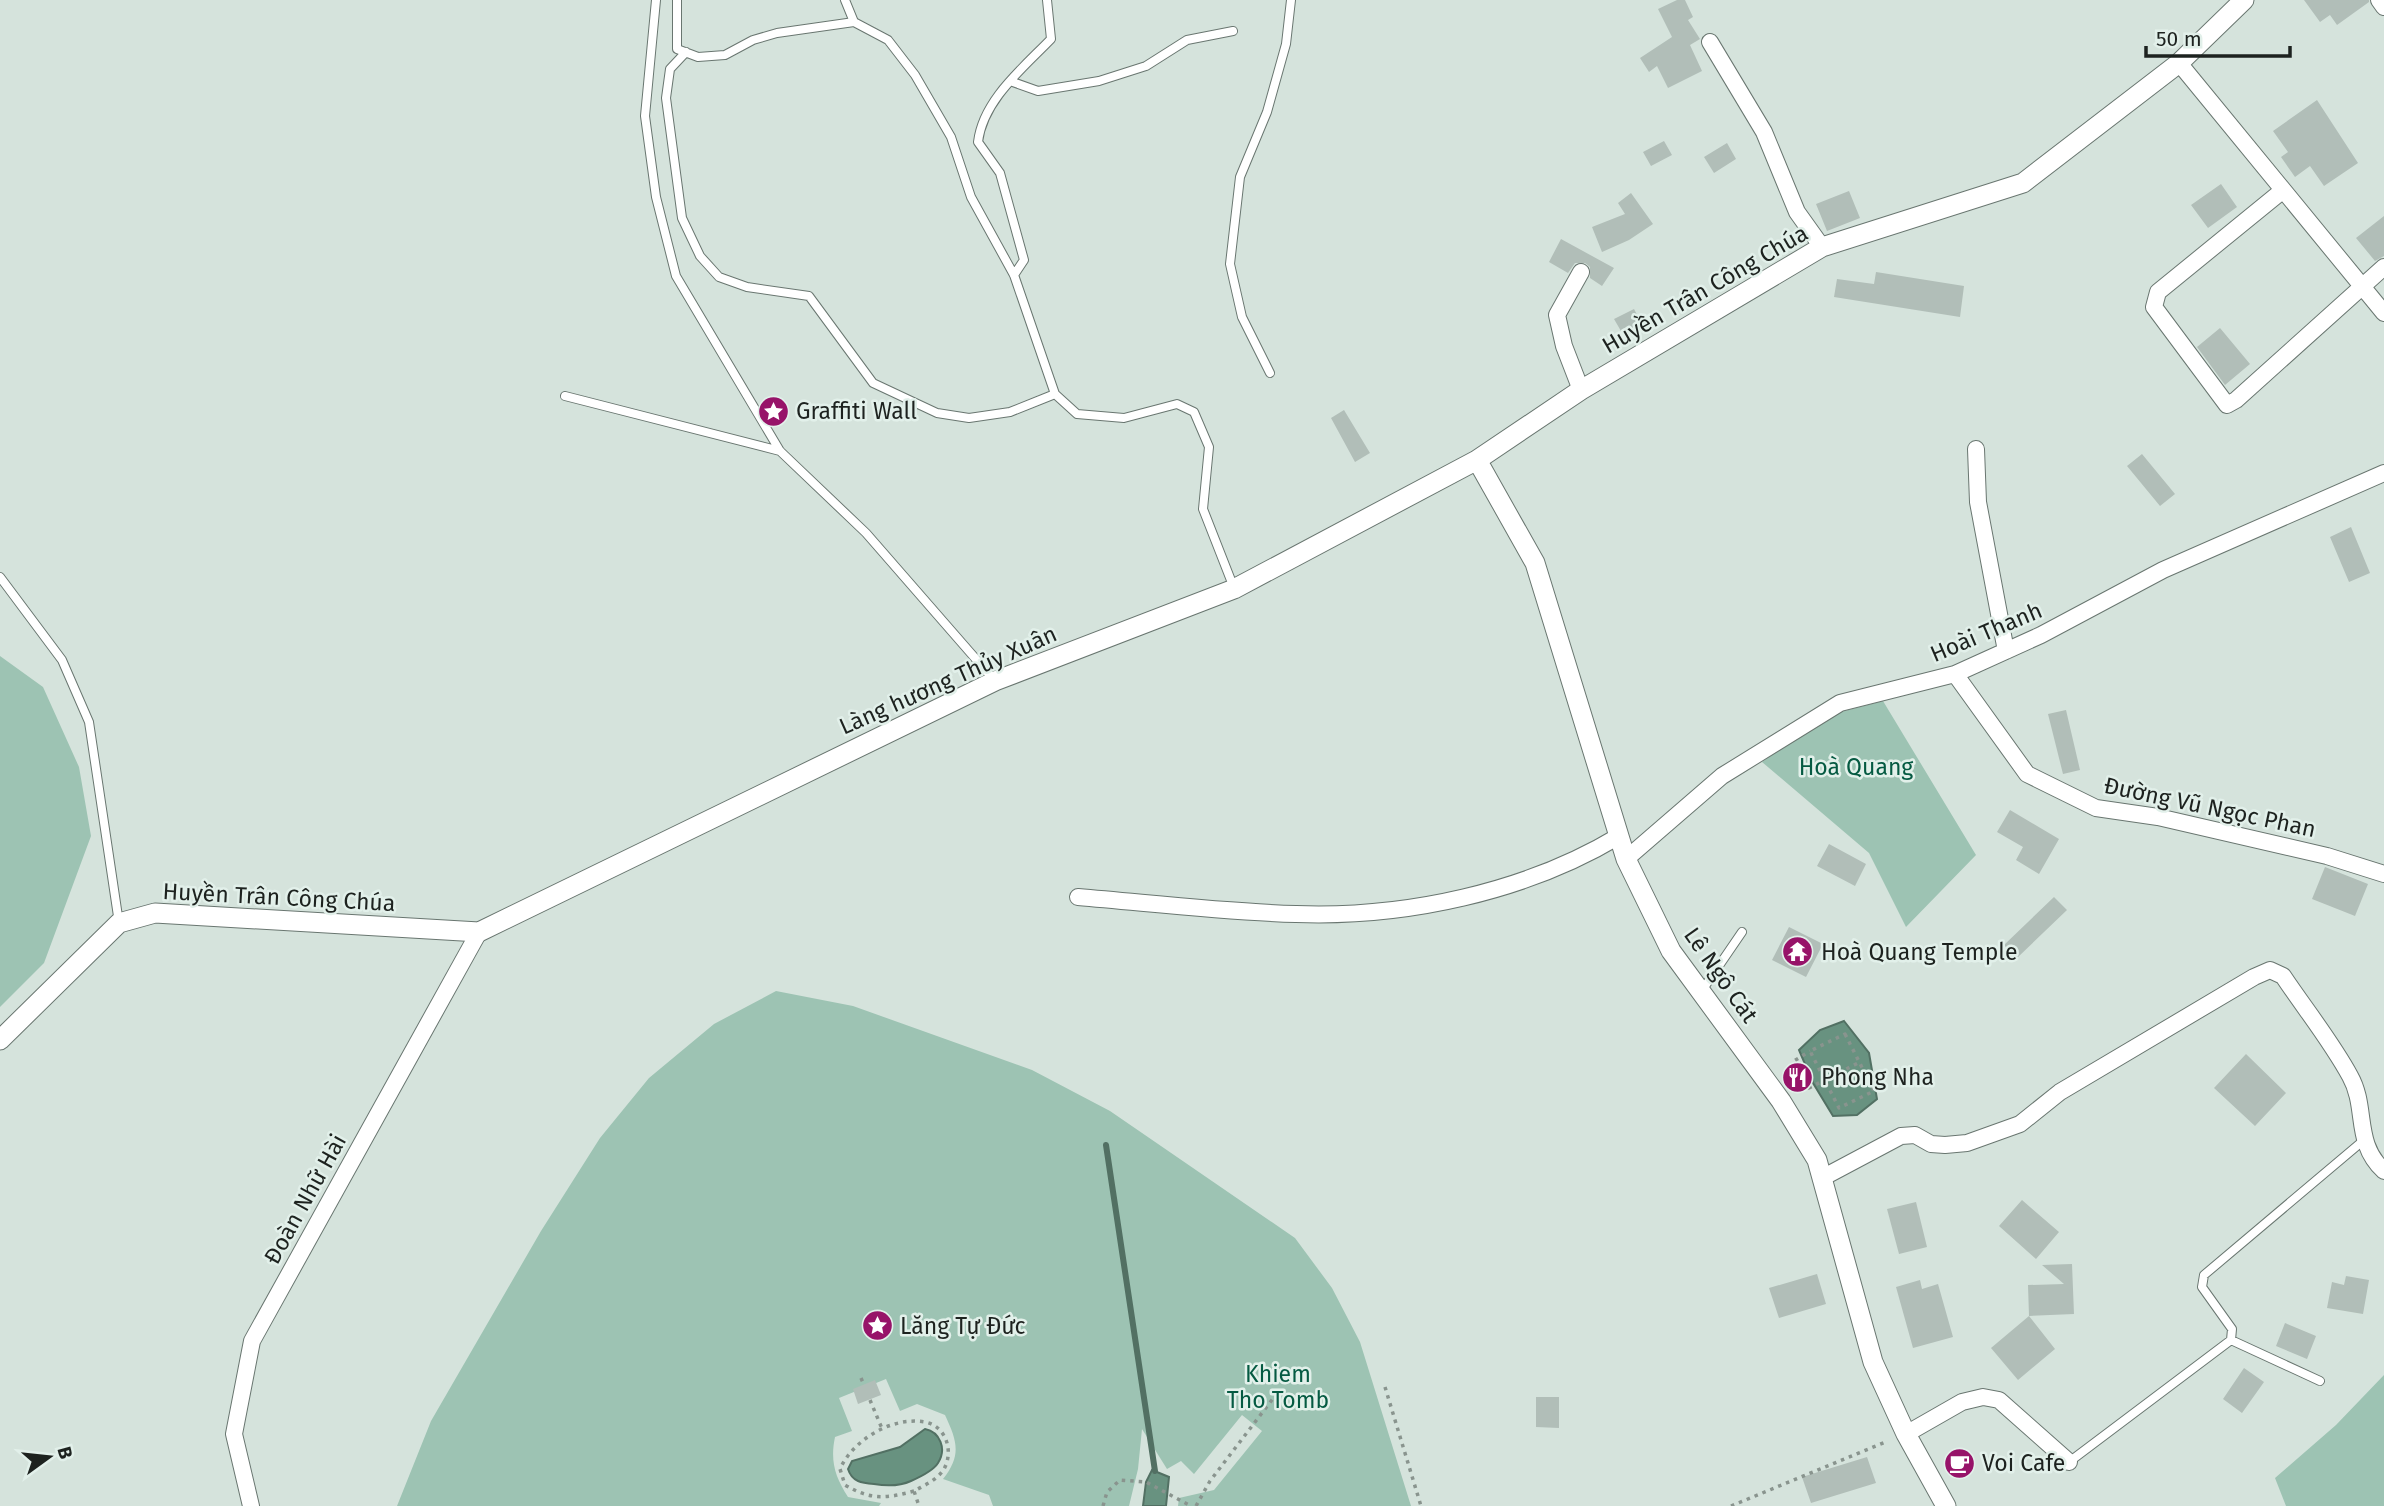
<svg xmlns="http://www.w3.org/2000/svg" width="2384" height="1506" viewBox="0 0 2384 1506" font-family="'Fira Sans',sans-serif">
<rect width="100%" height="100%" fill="#d5e3dc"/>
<path fill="#9dc3b3" d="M0 656 43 687 79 767 91 836 44 963 0 1007Z
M1883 701 1976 855 1906 927 1869 853 1762 762 1829 715Z
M776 991 853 1006 1032 1070 1110 1111 1295 1238 1332 1288 1360 1342 1411 1506H1178L1179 1498 1214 1490 1262 1431 1242 1415 1194 1474 1181 1461 1167 1469 1142 1429 1138 1469 1129 1506H993L989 1495 943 1479C962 1455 957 1441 945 1415L917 1404 900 1411 886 1379 839 1398 852 1431 835 1437C830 1461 835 1477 848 1497L881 1503 879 1506H397L431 1421 541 1231 600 1138 649 1078 714 1024Z
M2384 1375V1506H2286L2275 1478 2336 1425Z"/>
<path fill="#689280" stroke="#527063" stroke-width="2" d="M1844 1021 1869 1053 1877 1099 1857 1115 1833 1116 1813 1083 1799 1050 1820 1030Z
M925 1429C940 1432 947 1449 938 1463 933 1471 920 1477 911 1481 900 1486 886 1486 874 1484 862 1483 852 1482 848 1469L852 1461 900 1447Z
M1152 1470 1169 1477 1166 1506H1143L1146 1482Z"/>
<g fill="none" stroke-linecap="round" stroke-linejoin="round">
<path stroke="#527063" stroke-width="6" d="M1106 1145 1155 1471"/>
</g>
<path fill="#b1beb8" d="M1677 0H1685L1693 17 1688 20 1700 39 1690 45 1702 71 1668 88 1657 66 1649 72 1640 58 1672 37 1658 9Z
M2304 0H2369V2L2337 25 2330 15 2320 22Z
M2317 100 2358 163 2324 186 2310 166 2295 177 2281 157 2288 152 2273 131Z
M1664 141 1672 155 1651 166 1643 152Z
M1727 143 1736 159 1714 173 1704 157Z
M2221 184 2237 207 2208 228 2191 205Z
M1849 191 1860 218 1827 231 1816 204Z
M1631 193 1653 224 1629 240 1602 252 1592 227 1625 214 1618 203Z
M2384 216V256L2375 261 2356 238Z
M1561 239 1614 268 1602 286 1590 278V267L1585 263H1575L1568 273 1549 262Z
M1876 272 1964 286 1960 317 1834 297 1837 279 1874 284Z
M1634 309 1644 328 1625 338 1614 319Z
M2220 328 2250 364 2225 385 2197 347Z
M1344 410 1370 453 1355 462 1331 418Z
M2142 454 2175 494 2160 506 2127 466Z
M2351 527 2370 573 2349 582 2330 537Z
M2066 710 2080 770 2063 774 2048 714Z
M2010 810 2059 839 2039 874 2016 860 2023 847 1997 832Z
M1829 844 1866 864 1855 886 1817 866Z
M2325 867 2368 884 2355 916 2312 899Z
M2054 897 2067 910 2017 958 2004 945Z
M1789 927 1823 944 1806 977 1772 960Z
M2246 1054 2286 1093 2255 1126 2214 1088Z
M2022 1200 2059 1232 2036 1259 1999 1226Z
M1916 1202 1927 1247 1899 1254 1887 1209Z
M2072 1264 2074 1314 2029 1316 2028 1285 2064 1284 2042 1265Z
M1817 1274 1826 1304 1779 1318 1769 1288Z
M2346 1276 2369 1280 2363 1314 2327 1308 2332 1282 2344 1285Z
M1920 1280 1922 1289 1938 1284 1953 1337 1913 1348 1896 1287Z
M2029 1316 2055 1349 2018 1380 1991 1348Z
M2285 1323 2316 1336 2307 1359 2276 1346Z
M2244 1368 2264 1382 2242 1413 2223 1399Z
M875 1380 881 1395 858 1404 853 1389Z
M1536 1397H1559V1428L1536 1427Z
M1867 1457 1876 1483 1811 1503 1802 1477Z"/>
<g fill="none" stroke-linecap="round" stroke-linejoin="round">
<defs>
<path id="service" d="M656 0 645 116 656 197 676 276 780 451 866 533 995 681
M677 0V49L698 57 725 55 753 40 777 33 854 22 888 40 915 75 951 137 971 197 1014 275 1055 394 1077 414 1124 418 1177 404 1194 412 1209 447 1203 509 1234 588
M845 0 854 22
M686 52 670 69 666 98 682 218 700 256 719 277 747 287 809 296 873 383 937 413 969 418 1010 412 1055 394
M1010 81 1038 91 1099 81 1146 66 1187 40 1233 31
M1014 275 1024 260 1000 173 978 142C983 100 1023 68 1051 39L1047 0
M1270 373 1242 317 1230 264 1240 177 1267 112 1286 44 1291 0
M565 396 780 451
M0 577 62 660 89 722 119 923
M1701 992 1742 932
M2231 1340 2320 1381
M2069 1462 2231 1340 2232 1329 2202 1287 2204 1275 2364 1140"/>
<path id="minor" d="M2379 0 2384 7
M1710 42 1764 132 1797 212 1822 247
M2179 63 2384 313
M2282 191 2158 292 2154 307 2227 405 2236 400 2384 267
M1581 272 1557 315 1564 346 1581 390
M1976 449 1978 502 2006 651
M1955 674 2027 774 2096 808 2158 817 2327 856 2384 874
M1626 859 1722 776 1840 703 1955 674 2041 635 2163 570 2384 473
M1078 897C1150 903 1224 912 1296 914 1405 918 1526 892 1619 836
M1822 1178 1901 1136 1915 1135 1931 1144 1945 1145 1967 1143 2020 1124 2060 1092 2254 977 2270 970 2283 976C2305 1009 2331 1041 2350 1076 2368 1108 2353 1142 2384 1171
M1906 1434 1962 1402 1983 1397 1999 1400 2069 1462
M251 1506 234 1434 252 1341 479 932"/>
<path id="tertiary" d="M1477 460 1535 563 1626 859 1671 951 1781 1101 1817 1160 1873 1362 1906 1434 1946 1506
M0 1040 119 923 155 913 479 932 995 681 1234 589 1477 460 1581 390 1822 247 2023 183 2179 63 2244 0"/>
</defs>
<use href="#service" stroke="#697670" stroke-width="10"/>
<use href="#minor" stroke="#697670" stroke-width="18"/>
<use href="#tertiary" stroke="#697670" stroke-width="21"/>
<path stroke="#89948e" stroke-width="3.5" stroke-dasharray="3.5 5" stroke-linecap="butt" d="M1845 1034 1874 1091 1839 1108 1810 1051Z
M1806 1082 1794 1061 1810 1051
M1797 1090 1807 1083 1809 1088 1860 1062
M861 1378 864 1385
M1385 1387 1421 1506
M870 1400 883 1431
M914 1491C885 1499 871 1500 845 1485L840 1469C853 1440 892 1416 925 1422 946 1426 954 1451 944 1469 937 1480 925 1485 914 1491L919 1506
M1103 1506 1107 1492 1120 1480 1146 1482 1191 1506
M1196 1506 1210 1481 1278 1392
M1731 1506 1888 1441"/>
<use href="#service" stroke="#fff" stroke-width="8"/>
<use href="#minor" stroke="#fff" stroke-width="16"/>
<use href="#tertiary" stroke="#fff" stroke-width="19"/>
</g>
<defs>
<symbol id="sight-disc" viewBox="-11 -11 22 22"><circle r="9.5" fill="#971369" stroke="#e2f0ea"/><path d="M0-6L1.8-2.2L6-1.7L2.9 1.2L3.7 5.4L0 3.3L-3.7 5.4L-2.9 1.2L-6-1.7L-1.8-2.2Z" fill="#fff"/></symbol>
<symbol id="temple-disc" viewBox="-11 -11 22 22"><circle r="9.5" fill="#971369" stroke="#e2f0ea"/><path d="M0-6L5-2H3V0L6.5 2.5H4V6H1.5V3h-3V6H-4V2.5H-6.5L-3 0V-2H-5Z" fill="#fff"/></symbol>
<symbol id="restaurant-disc" viewBox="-11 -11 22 22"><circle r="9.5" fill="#971369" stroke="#e2f0ea"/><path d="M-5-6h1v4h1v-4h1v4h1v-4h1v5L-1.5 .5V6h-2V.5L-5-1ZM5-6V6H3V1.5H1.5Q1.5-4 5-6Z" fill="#fff"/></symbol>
<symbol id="cafe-disc" viewBox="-11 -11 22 22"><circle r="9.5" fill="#971369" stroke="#e2f0ea"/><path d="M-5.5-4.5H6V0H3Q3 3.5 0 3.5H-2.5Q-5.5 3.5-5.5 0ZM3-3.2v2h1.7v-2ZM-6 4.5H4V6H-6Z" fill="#fff"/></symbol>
</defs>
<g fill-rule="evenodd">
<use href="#sight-disc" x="756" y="394" width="35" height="35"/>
<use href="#temple-disc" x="1780" y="934" width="35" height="35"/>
<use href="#restaurant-disc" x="1780" y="1060" width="35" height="35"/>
<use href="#sight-disc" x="860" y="1308" width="35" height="35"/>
<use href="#cafe-disc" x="1942" y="1446" width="35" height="35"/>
</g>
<g text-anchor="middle" stroke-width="5" stroke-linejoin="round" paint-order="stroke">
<g font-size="23" fill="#1d221f" stroke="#e2f0ea">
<text transform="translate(1705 289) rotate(-30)" y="8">Huyền Trân Công Chúa</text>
<text transform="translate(1986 632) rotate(-23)" y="8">Hoài Thanh</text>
<text transform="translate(948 680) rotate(-24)" y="8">Làng hương Thủy Xuân</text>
<text transform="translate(2210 807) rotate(12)" y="8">Đường Vũ Ngọc Phan</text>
<text transform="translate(279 897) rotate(3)" y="8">Huyền Trân Công Chúa</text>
<text transform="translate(1721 975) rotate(55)" y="8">Lê Ngô Cát</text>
<text transform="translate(305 1199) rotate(-61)" y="8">Đoàn Nhữ Hài</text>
</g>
<g font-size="23" fill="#1d221f" stroke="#e2f0ea" text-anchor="start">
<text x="796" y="419">Graffiti Wall</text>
<text x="1821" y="960">Hoà Quang Temple</text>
<text x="1821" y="1085">Phong Nha</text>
<text x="900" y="1334">Lăng Tự Đức</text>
<text x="1982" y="1471">Voi Cafe</text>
</g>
<g font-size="23" fill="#055a42" stroke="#e2f0ea">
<text x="1856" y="775">Hoà Quang</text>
<text x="1278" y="1382">Khiem<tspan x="1278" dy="26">Tho Tomb</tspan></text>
</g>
</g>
<g transform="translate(49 1457) rotate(75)" stroke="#e2f0ea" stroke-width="5" paint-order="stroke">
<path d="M0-5L12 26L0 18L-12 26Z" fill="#1d221f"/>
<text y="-10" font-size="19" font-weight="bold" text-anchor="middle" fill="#1d221f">B</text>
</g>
<path d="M2146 46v10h144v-10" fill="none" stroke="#1d221f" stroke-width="3.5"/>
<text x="2156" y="46" font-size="21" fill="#1d221f" stroke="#e2f0ea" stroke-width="5" paint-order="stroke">50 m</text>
</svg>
